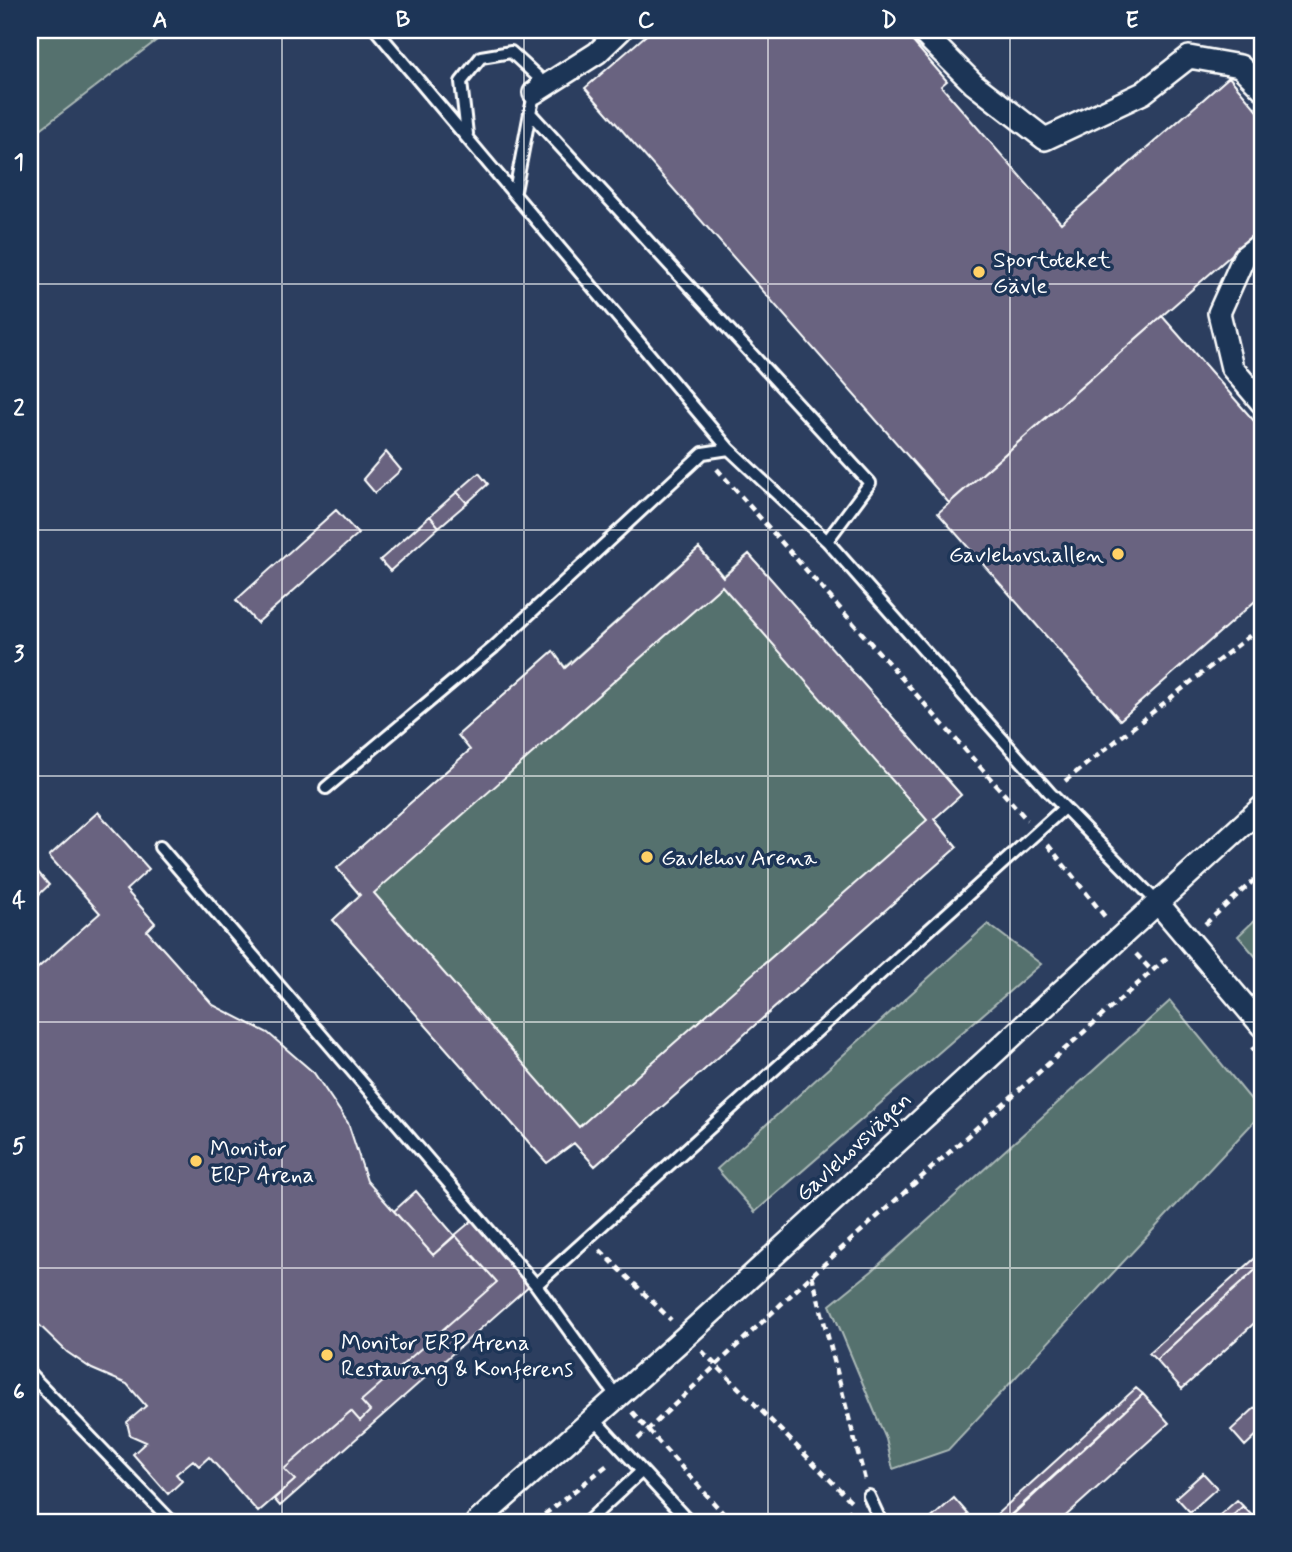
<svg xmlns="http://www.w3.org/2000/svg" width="1292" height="1552" viewBox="0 0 1292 1552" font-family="Mynerve,sans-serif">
<rect width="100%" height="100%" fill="#2c3e5f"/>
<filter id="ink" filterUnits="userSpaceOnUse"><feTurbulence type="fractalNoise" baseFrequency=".0143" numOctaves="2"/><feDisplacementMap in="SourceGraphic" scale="14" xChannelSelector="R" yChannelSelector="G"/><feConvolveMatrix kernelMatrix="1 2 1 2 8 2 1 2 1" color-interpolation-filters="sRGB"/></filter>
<g filter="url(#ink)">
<path fill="#55716e" stroke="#aab8b6" stroke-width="2" d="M30 30H170L30 137Z
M699 548 723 576 749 554 961 795 934 819 957 847 595 1166 574 1143 547 1163 333 920 360 895 337 868 470 750 458 735 553 651 565 667Z
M1262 913V964L1238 936Z
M988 924 1041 964 755 1212 717 1169Z
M1170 1001 1262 1113 948 1450 893 1469 886 1439 830 1305 872 1271Z"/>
<path fill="#696480" stroke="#fff" stroke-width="2" fill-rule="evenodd" d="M652 30H892L900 39 906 34 947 81 941 86 1061 223 1229 77 1262 116V228L949 503 585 88Z
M1162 316 1262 430V595L1120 720 938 513Z
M386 452 401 470 375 493 363 479Z
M479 473 488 484 467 503 457 492Z
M457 492 467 503 439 527 430 516Z
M336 510 358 534 257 623 236 600Z
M430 516 439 527 390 571 380 560Z
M699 548 723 577 749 554 961 795 934 819 957 847 595 1166 574 1143 547 1163 333 920 360 895 337 868 470 750 458 735 553 651 565 668ZM722 586 927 820 579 1127 374 893Z
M98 812 149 869 126 890 155 923 147 931 213 1005 268 1033 314 1073 348 1123 367 1181 433 1255 455 1235 497 1282 361 1401 370 1411 360 1421 351 1411 284 1469 295 1480 258 1512 209 1457 199 1466 193 1460 176 1474 182 1481 168 1494 133 1454 146 1442 130 1435 127 1422 146 1406 127 1384 92 1369 67 1352 30 1316V975L100 913 49 856Z
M30 863 49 885 30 903Z
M416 1191 455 1236 433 1255 394 1211Z
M474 1219 531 1284 280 1506 274 1499 295 1480 284 1469 351 1411 360 1421 370 1411 361 1401 497 1282 455 1235Z
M1262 1252V1264L1156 1360 1149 1353Z
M1262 1264V1316L1182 1389 1156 1360Z
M1136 1388 1143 1394 1004 1521 997 1514Z
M1143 1394 1169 1423 1059 1522H1005Z
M1258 1405 1262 1410V1430L1245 1446 1231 1430Z
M1203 1473 1217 1488 1190 1512 1176 1497Z
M954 1498 968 1514 959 1522H927Z
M1237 1500 1243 1506 1226 1522H1212Z
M1243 1506 1258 1522H1226Z"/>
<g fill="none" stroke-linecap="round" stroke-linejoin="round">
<defs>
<path id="service" d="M376 30 729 449 827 541 1050 793 1157 902
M467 134 461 82 481 57 511 52 538 77 530 113 870 483 827 541
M515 191 530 113
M326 788 494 647 703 453 729 449
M160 847 536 1285 617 1397
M536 1285 1064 808
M30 1374 172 1522
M642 1471 689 1522
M869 1496 881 1522
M587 1522 642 1471 594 1419"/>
<path id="minor" d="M920 30 974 84 1045 139 1143 93 1189 57 1240 66 1262 88
M534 93 597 53 621 30
M1262 243 1244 257 1219 313 1232 368 1262 403
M1157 902 1262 1026
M477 1522 686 1336 1262 807"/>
</defs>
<use href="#service" stroke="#fff" stroke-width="16"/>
<use href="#minor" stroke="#fff" stroke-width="26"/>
<path stroke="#fff" stroke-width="4.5" stroke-dasharray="7 5" stroke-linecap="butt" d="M717 469 1027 820
M1065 781 1262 626
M1048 845 1106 918
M1205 924 1262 873
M1136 954 1152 971
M1252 1047 1262 1060
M600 1250 671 1320
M812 1275 865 1480
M702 1351 851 1501
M632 1412 731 1522
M638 1439 812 1275 1170 955
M535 1522 610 1463
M836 1522 854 1508"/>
<use href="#service" stroke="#1d3557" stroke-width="10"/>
<use href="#minor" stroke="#1d3557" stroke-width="21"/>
</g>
</g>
<path fill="none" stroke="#fff" stroke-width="2" stroke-opacity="0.55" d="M282 30V1522M524 30V1522M768 30V1522M1010 30V1522M30 284H1262M30 530H1262M30 776H1262M30 1022H1262M30 1268H1262"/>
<g fill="#ffd166" stroke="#1d3557" stroke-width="2.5">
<circle cx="979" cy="272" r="7"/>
<circle cx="1118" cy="554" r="7"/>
<circle cx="647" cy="857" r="7"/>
<circle cx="196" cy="1161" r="7"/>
<circle cx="327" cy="1355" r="7"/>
</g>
<g text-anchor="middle" stroke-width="7" stroke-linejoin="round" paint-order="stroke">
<g font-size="23" fill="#fff" stroke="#1d3557" text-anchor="start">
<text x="993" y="267">Sportoteket<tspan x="993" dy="26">Gävle</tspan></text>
<text x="1104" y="562" text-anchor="end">Gavlehovshallen</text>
<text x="661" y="865">Gavlehov Arena</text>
<text x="210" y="1156">Monitor<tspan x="210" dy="26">ERP Arena</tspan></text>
<text x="341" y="1350">Monitor ERP Arena<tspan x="341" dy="26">Restaurang &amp; Konferens</tspan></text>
</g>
<g font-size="23" fill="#fff" stroke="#1d3557">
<text transform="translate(853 1146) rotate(-43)" y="8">Gavlehovsvägen</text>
</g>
</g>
<rect width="1292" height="1552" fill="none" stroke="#1d3557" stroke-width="77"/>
<rect x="38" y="38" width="1216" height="1476" fill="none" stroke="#fff" stroke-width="2.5"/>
<g font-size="23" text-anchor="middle" font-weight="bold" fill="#fff">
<text x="160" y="27">A</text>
<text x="403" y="27">B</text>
<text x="646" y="27">C</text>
<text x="889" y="27">D</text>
<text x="1132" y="27">E</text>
<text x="19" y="169">1</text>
<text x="19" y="415">2</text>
<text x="19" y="661">3</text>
<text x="19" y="907">4</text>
<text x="19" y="1153">5</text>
<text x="19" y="1399">6</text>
</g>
</svg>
